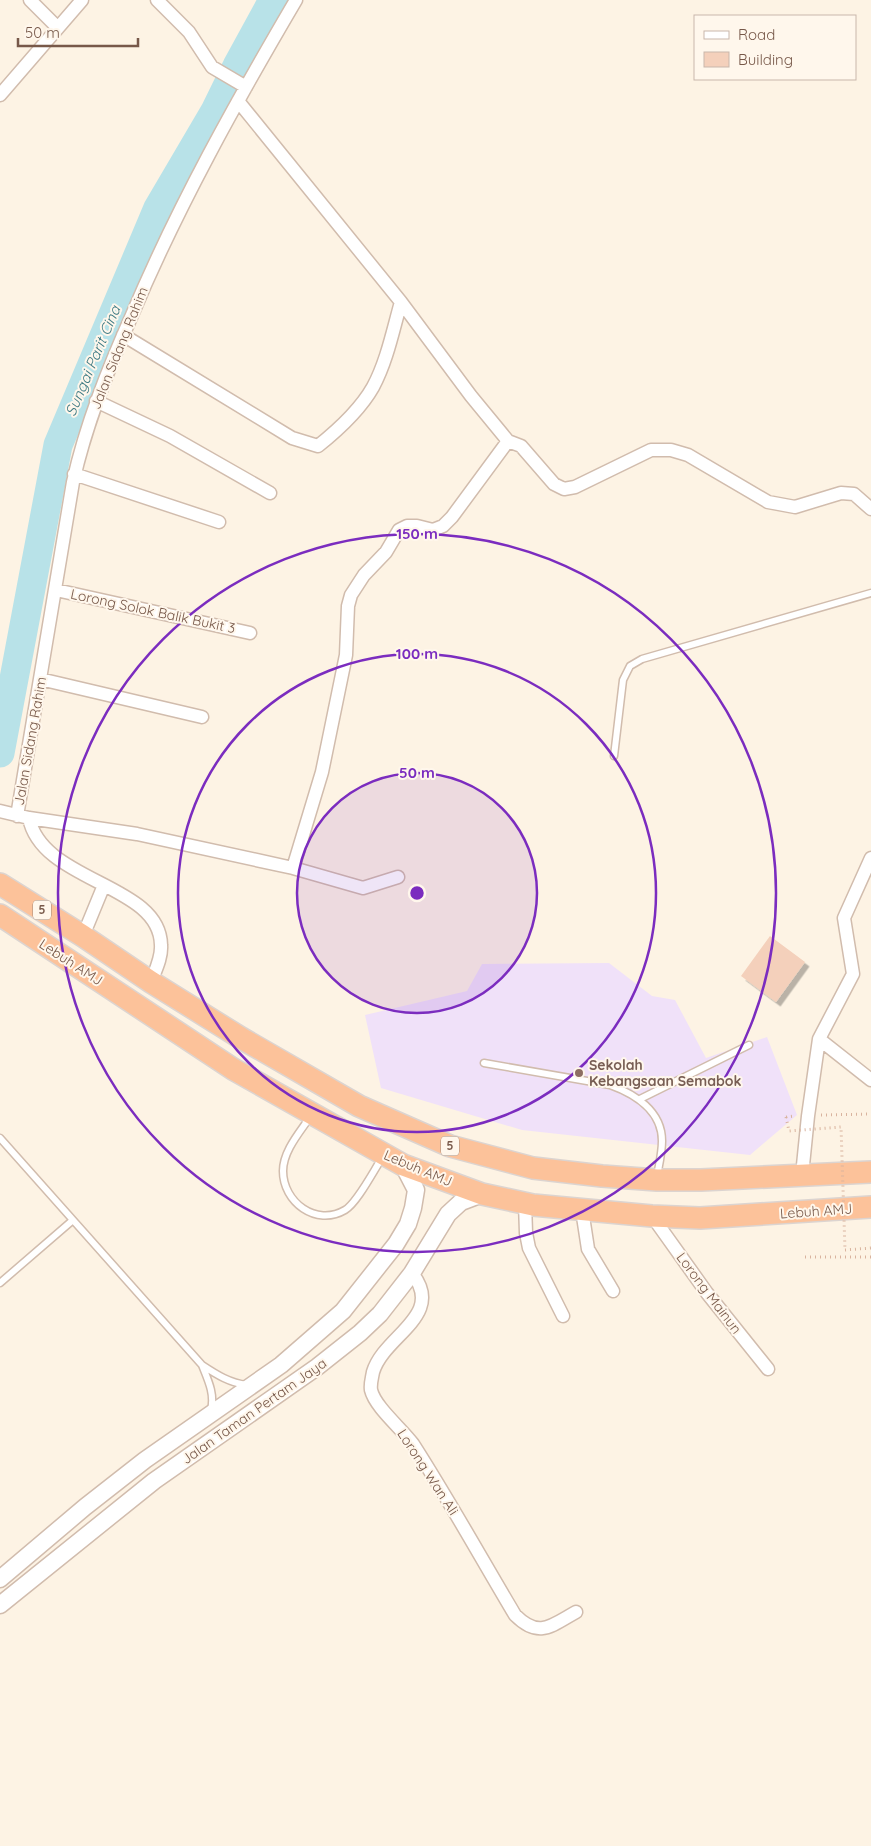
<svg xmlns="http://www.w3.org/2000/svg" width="871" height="1846" viewBox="0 0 871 1846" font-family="Quicksand,sans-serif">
<defs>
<filter id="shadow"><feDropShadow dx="4.5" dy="4.5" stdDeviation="0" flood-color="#0004"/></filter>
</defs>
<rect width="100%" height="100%" fill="#fdf3e4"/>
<path fill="#f0e1f9" d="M609 963 652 996 675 1000 706 1058 767 1037 797 1115 750 1155 522 1130 381 1088 365 1015 467 991 482 964Z"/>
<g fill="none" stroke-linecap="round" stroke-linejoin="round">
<path stroke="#b8e2e8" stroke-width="29" d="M0 753 58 445 158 208 215 111 237 66 273 0"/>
</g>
<path fill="#f4d0bb" filter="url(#shadow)" d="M770 936 805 962 776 1002 741 976Z"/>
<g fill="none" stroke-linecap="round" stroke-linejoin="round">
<defs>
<path id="service" d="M614 756 623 680 630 666 642 659 871 593
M484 1063 610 1085C635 1094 662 1111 662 1141 662 1153 659 1165 657 1176
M640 1099 749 1045
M310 1117C300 1132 283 1151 283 1171 283 1202 316 1227 345 1210 357 1203 374 1170 382 1158
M0 1138 202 1365C217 1375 230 1383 247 1385
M0 1283 73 1220
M202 1365C208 1380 215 1394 211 1410"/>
<path id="minor" d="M30 0 58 28
M157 0 189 32 212 67 246 87
M0 95 82 0
M238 101 401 302 471 396 508 441 521 446 554 484 564 489 575 487 651 450H671L688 455 768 502 795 507 841 493 854 494 871 509
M123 335 292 438 318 446C338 430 360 410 373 387 387 361 393 330 401 302
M96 401 170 436 270 493
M74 474 219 522
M56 590 250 633
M40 679 202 717
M0 811 29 818 137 834 293 868 363 888 398 877
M17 816 73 482C86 424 108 369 132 315 178 206 236 102 296 0
M29 818C42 883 160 883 161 945 162 958 155 971 151 982
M293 868 322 772 346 655 348 606 351 595 364 575 386 552 399 530 407 526H417L433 530 443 526 452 517 508 441
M83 936 104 885
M819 1039 871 1080
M802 1175 808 1116 819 1039 853 974 844 918 871 858
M525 1203 526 1233 529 1248 563 1316
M582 1210 588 1249 613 1291
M652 1216 707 1293 768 1369
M412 1273C446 1316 384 1335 373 1372 372 1378 370 1384 371 1390 375 1407 402 1429 413 1444 449 1500 481 1558 515 1615 539 1639 551 1626 576 1612"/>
<path id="tertiary" d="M0 1579 85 1507 145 1460 281 1365 343 1311 396 1244 408 1224 413 1208 416 1190 403 1165
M0 1605 154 1481 317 1367 360 1333 380 1314 412 1273 448 1214 461 1202 482 1194"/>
<path id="trunk" d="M0 884 83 936 151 982 241 1038 359 1106 450 1146 533 1168 602 1176 657 1180H701L871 1172
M0 915 233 1069 403 1165 482 1194 533 1205 652 1216 700 1218 871 1207"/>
</defs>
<use href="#service" stroke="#d1bcad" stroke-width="9"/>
<use href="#minor" stroke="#d1bcad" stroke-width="15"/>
<use href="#tertiary" stroke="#d1bcad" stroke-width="19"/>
<use href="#trunk" stroke="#dcd4d0" stroke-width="24"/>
<path stroke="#d9b39e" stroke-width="3" stroke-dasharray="1 4" stroke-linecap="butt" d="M821 1115 871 1114
M786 1117 795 1116
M845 1250 871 1248
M805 1257H871"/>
<use href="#service" stroke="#fff" stroke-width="6"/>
<use href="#minor" stroke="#fff" stroke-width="12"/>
<use href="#tertiary" stroke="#fff" stroke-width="16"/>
<use href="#trunk" stroke="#fcc29a" stroke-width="21"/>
<path stroke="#d9b39e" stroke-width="3" stroke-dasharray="1 4" stroke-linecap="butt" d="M786 1117 789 1131 841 1127 845 1250"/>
</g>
<circle cx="417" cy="893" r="120" fill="#7b2cbf" fill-opacity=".12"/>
<g fill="none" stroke="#7b2cbf" stroke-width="2.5">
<circle cx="417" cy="893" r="120"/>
<circle cx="417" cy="893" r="239"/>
<circle cx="417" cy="893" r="359"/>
</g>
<circle fill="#8d6e63" stroke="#fff7ec" stroke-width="2" cx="579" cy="1073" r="5"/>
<g text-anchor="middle" stroke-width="4" stroke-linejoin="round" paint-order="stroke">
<g fill="#fff7ec" stroke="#a0887a" stroke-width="1">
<rect x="33" y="900.5" width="18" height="19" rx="4"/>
<rect x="441" y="1136.5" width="18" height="19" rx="4"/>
</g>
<g font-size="12" font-weight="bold" fill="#775849">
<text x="42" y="914">5</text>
<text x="450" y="1150">5</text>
</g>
<g font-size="14" fill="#775849" stroke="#fff7ec">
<text transform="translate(119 348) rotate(-68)" y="5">Jalan Sidang Rahim</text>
<text transform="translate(153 611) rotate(12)" y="5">Lorong Solok Balik Bukit 3</text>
<text transform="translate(30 741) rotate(-80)" y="5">Jalan Sidang Rahim</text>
<text transform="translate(71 962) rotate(33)" y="5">Lebuh AMJ</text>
<text transform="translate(418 1168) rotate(23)" y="5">Lebuh AMJ</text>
<text transform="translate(816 1211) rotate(-4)" y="5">Lebuh AMJ</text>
<text transform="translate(709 1293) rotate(53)" y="5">Lorong Mainun</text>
<text transform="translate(254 1411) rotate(-35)" y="5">Jalan Taman Pertam Jaya</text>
<text transform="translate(428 1472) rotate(57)" y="5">Lorong Wan Ali</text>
</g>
<g font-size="14" font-weight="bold" fill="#785e54" stroke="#fff7ec" text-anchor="start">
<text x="589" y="1070">Sekolah<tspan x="589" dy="16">Kebangsaan Semabok</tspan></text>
</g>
<g font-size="15" font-style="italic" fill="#3f7b84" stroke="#fff7ec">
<text transform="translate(93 361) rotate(-67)" y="5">Sungai Parit Cina</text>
</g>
</g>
<circle cx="417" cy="893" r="8" fill="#7b2cbf" stroke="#fff7ec" stroke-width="2.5"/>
<g font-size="15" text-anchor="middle" font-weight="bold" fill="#7b2cbf" stroke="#fff7ec" stroke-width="4" stroke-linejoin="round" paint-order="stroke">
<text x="417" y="539">150 m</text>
<text x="417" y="659">100 m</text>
<text x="417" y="778">50 m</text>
</g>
<rect x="694" y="15" width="162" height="65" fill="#fff7ec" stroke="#c9b7ab"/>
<rect x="704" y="31" width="25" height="8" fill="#ffffff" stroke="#c9b7ab"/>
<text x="738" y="40" font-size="15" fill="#775849">Road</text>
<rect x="704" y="52" width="25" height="15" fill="#f4d0bb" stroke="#c9b7ab"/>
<text x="738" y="65" font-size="15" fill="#775849">Building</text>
<path d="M18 38v8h120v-8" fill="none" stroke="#775849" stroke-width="2.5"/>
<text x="25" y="38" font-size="15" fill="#775849" stroke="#fff7ec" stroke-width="4" paint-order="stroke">50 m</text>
</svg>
